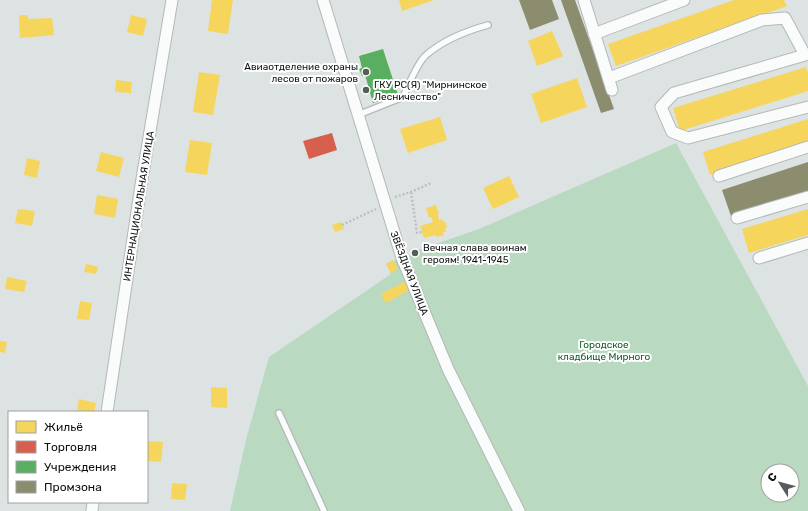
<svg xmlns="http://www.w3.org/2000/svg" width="808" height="511" viewBox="0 0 808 511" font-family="Rubik,sans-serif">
<rect width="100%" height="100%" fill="#dde3e3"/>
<path fill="#bad9c1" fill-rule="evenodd" d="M676 143 808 386V511H230L247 436 269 357 391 274 386 264C396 259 410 258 418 250L479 229ZM768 471H792V495H768Z"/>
<path fill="#f6d55c" d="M212 0H233L228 34 208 31Z
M399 0H434L402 11Z
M734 0H784L787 6 616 66 608 44Z
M20 15H27L29 19 52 18 54 35 20 38 19 20Z
M131 15 147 19 143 36 127 32Z
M552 31 563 56 537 66 528 41Z
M806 67 808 72V91L680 131 673 108Z
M199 72 220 75 213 115 193 112Z
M577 78 587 107 541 123 531 94Z
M116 80 132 82 131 93 115 92Z
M440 117 447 140 408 153 400 129Z
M808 119V143L710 175 703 152Z
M190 140 212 143 207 175 185 172Z
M101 152 124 158 119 177 96 171Z
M27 158 40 161 37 178 24 175Z
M509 176 519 197 493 209 483 188Z
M97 195 118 199 115 218 94 214Z
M436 205 439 214 438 215 439 220 442 219 443 222 445 221 447 228 445 229 446 232H443L444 235 437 237 436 235 424 238 420 226 433 222 431 217 429 218 426 208Z
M18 209 35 211 32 226 15 223Z
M808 209V235L749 253 742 229Z
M341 222 344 229 335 232 332 225Z
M393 260 398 269 391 273 386 264Z
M86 264 98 267 96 274 84 272Z
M7 277 27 281 24 292 5 289Z
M406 281 411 289 386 303 381 294Z
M80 301 92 303 89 320 77 319Z
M0 341 7 342 5 353 0 352Z
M211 387 227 388V408L211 407Z
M79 399 96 403 94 412 77 410Z
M147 441 163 442 161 462 147 461Z
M172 483 187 484 185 500 171 499Z"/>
<path fill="#d6604d" d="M332 133 337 150 309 159 303 141Z"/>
<path fill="#5aae61" d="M383 49 398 95 373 103 365 75 362 76 359 69 362 68 359 56Z"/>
<path fill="#8c8c6e" d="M519 0H552L559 19 530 30Z
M561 0H575L614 109 601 113Z
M808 162V191L731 216 722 190Z"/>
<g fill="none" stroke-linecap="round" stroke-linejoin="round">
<defs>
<path id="lane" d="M358 115 403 97C408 86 417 64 425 56 443 40 466 31 488 25
M279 413 324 511"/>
<path id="street" d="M323 0 402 258 448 369 519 511
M584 0 612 90
M594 34 684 0
M609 78 762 20 785 18 805 55 674 93 661 107 672 132 688 138 808 107
M719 176 808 147
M737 218 808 197
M759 258 808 243
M107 412 141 185 172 0
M92 511 93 502"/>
</defs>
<use href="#lane" stroke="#b3b8b8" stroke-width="8"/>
<use href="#street" stroke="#b3b8b8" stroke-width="13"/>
<path stroke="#bec0c0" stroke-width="2.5" stroke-dasharray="2 2" stroke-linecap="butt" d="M411 192 417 233 422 232
M395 197 411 192 431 183
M342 225 376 209"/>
<use href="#lane" stroke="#fafbfb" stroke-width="5.5"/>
<use href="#street" stroke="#fafbfb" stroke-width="11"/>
</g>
<g fill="#575b5b" stroke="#fff" stroke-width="1.5">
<circle cx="366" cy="72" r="4"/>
<circle cx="366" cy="90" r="4"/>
<circle cx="415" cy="253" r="4"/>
</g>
<g text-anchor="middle" stroke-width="4" stroke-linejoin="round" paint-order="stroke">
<g font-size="10" fill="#0f1212" stroke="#fff" text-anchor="start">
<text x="358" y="70" text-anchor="end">Авиаотделение охраны<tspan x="358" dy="12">лесов от пожаров</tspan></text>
<text x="374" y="88">ГКУ РС(Я) "Мирнинское<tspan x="374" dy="12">Лесничество"</tspan></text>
<text x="423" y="251">Вечная слава воинам<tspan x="423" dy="12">героям! 1941-1945</tspan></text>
</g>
<g font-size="10" fill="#0f1212" stroke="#fff">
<text transform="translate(138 206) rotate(-81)" y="4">ИНТЕРНАЦИОНАЛЬНАЯ УЛИЦА</text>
<text transform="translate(410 273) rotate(69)" y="4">ЗВЁЗДНАЯ УЛИЦА</text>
</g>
<g font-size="10" fill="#116029" stroke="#fff">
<text x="604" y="348">Городское<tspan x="604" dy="12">кладбище Мирного</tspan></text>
</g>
</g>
<rect x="8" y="411" width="140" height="92" fill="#ffffff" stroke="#9fa0a0"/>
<rect x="16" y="421" width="20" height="12" fill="#f6d55c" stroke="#9fa0a0"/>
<text x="44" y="431" font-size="12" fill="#0f1212">Жильё</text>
<rect x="16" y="441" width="20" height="12" fill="#d6604d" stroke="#9fa0a0"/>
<text x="44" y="451" font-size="12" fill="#0f1212">Торговля</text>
<rect x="16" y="461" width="20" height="12" fill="#5aae61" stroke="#9fa0a0"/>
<text x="44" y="471" font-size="12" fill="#0f1212">Учреждения</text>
<rect x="16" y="481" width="20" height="12" fill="#8c8c6e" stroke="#9fa0a0"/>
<text x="44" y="491" font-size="12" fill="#0f1212">Промзона</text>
<g transform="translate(780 483) rotate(306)"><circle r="19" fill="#ffffff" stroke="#9fa0a0"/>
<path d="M0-3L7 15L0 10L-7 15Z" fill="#575b5b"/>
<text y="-6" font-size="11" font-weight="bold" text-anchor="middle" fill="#0f1212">С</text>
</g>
</svg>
